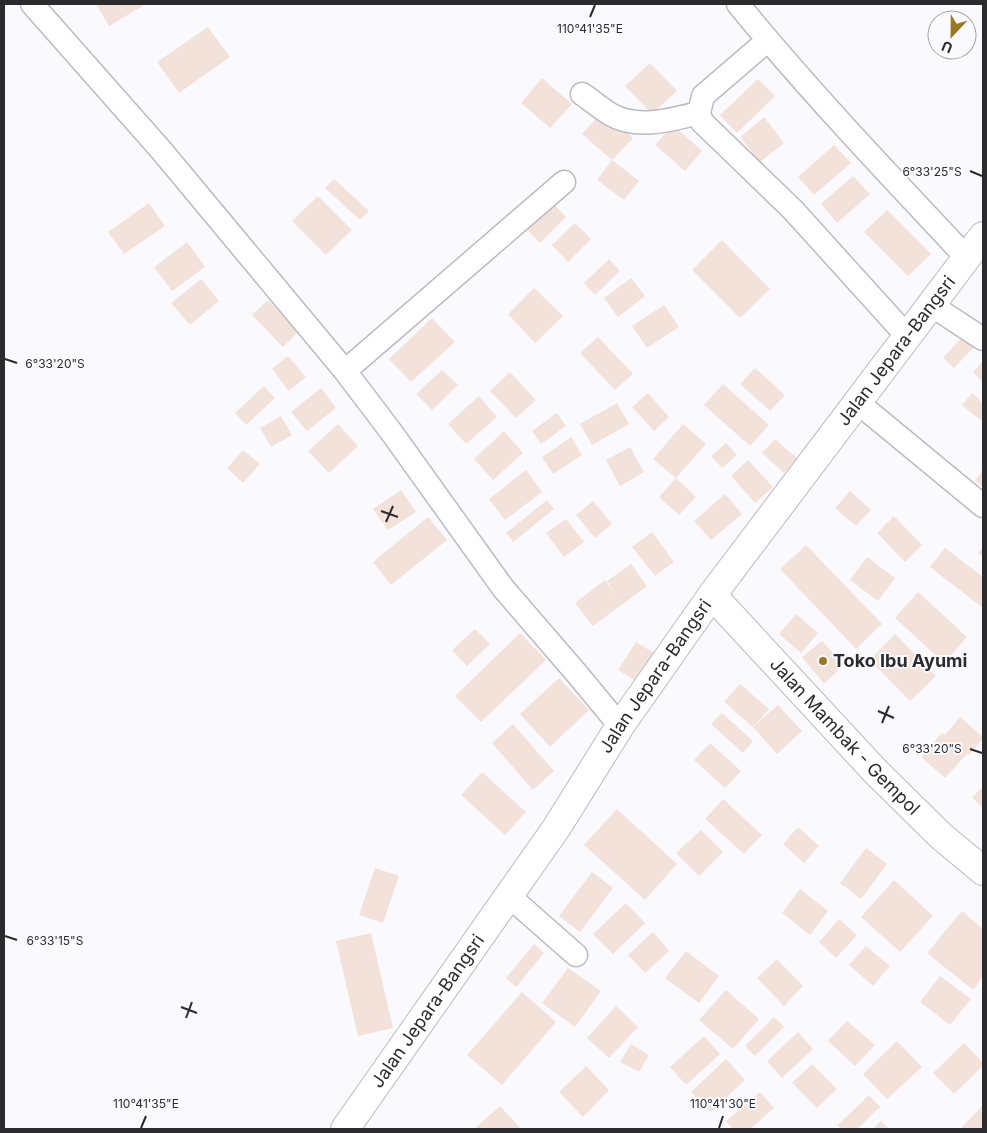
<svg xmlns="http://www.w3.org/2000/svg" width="987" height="1133" viewBox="0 0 987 1133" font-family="Inter,sans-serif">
<rect width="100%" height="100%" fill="#faf9fe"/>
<path fill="#f3e2d9" d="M96 4H146L109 26Z
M208 27 230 57 179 93 157 62Z
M650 63 677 91 652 114 625 86Z
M542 78 572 104 550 128 521 103Z
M758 79 775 96 737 133 720 115Z
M603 111 633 138 612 160 582 134Z
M764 117 784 143 760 162 740 137Z
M673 125 702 151 685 171 655 145Z
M834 145 851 163 814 195 798 177Z
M612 160 639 181 624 200 597 180Z
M853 176 870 194 837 223 821 204Z
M334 179 369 211 360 220 325 188Z
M318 196 352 230 326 255 292 221Z
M550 200 566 217 540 243 524 226Z
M149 203 165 226 124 254 108 232Z
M887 210 931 254 908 276 864 232Z
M575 223 591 239 568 262 552 245Z
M722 240 770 289 740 318 692 270Z
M187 242 205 267 172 291 154 267Z
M609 259 620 271 595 295 584 283Z
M631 278 645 296 618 317 604 298Z
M201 279 219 301 190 325 171 303Z
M534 288 563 316 535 343 508 314Z
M268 300 298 332 283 347 252 315Z
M664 305 679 327 647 348 632 326Z
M432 318 455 342 411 382 389 359Z
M965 334 977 344 954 368 943 358Z
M598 337 633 374 615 390 580 353Z
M288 356 306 377 289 391 272 369Z
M983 361V382L973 372Z
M755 368 785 395 770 411 740 384Z
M442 370 458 385 432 410 416 394Z
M510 372 536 400 516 418 490 391Z
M723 384 769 425 750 446 704 405Z
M264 386 275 398 246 425 235 413Z
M321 388 336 408 307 431 291 412Z
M648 393 669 417 654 431 632 407Z
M972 393 983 403V422L962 405Z
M479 396 497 417 466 444 448 424Z
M617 403 629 424 592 445 580 424Z
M557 413 566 426 541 444 532 431Z
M281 416 292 435 271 447 260 428Z
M338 424 358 446 329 473 308 451Z
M683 424 706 444 676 478 696 497 679 515 659 497 676 478 653 459Z
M504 431 523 453 493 480 474 459Z
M571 437 582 455 553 474 542 457Z
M775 439 797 458 784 473 762 453Z
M726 443 737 455 722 468 711 456Z
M630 447 644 472 620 486 606 460Z
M243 450 260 464 243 483 227 468Z
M748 460 773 487 755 503 731 476Z
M526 470 542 492 505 520 489 499Z
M983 470V488L975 480Z
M401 490 416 512 388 530 373 509Z
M850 491 871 510 856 526 835 508Z
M725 494 742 514 711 540 694 521Z
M547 500 554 509 513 542 506 533Z
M593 501 612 524 595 538 576 515Z
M894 516 922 545 905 562 877 533Z
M428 517 447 540 391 585 373 562Z
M566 519 584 542 564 557 546 533Z
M652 532 674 562 655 576 632 547Z
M806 545 882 624 856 649 780 569Z
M983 547V557L978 553Z
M945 548 983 577V608L930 567Z
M867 557 895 578 878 601 850 580Z
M631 564 647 586 593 626 575 603 605 580 618 597 607 581Z
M918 592 967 637 944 663 895 618Z
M796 614 818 633 801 653 779 634Z
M475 629 490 644 467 666 452 650Z
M520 633 546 660 481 722 455 696Z
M895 634 936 676 910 701 870 660Z
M822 641 844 665 824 684 802 657Z
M636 642 654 653 636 681 618 670Z
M559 678 589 710 550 747 520 714Z
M740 684 769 709 753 727 724 702Z
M778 705 802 731 777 754 753 727Z
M722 713 753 741 743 753 711 724Z
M960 717 983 737V739L969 755 967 754 945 778 921 757 942 733 945 735Z
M513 724 554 771 533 790 492 743Z
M710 743 741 771 725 788 694 760Z
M482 772 526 812 505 835 461 795Z
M983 787V809L972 797Z
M723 799 762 835 744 854 705 819Z
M617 809 677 864 645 900 584 845Z
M798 827 819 846 804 863 783 844Z
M701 830 723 852 699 876 676 853Z
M866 848 887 864 861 899 840 883Z
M375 868 399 876 383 923 359 915Z
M592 872 613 888 580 932 559 916Z
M894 880 933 916 900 952 861 917Z
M800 889 828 911 810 935 782 913Z
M626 903 645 923 613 954 593 934Z
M962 911 983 929V977L973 990 927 953Z
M839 919 857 935 836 958 819 942Z
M653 932 669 951 645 973 628 955Z
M371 933 393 1028 358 1036 336 941Z
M534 944 544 953 516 987 506 978Z
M866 946 890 966 873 986 849 965Z
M686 951 719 976 699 1003 665 978Z
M777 959 803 986 784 1006 757 978Z
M568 968 601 991 575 1027 542 1003Z
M940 976 971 999 950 1025 920 1002Z
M726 990 759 1019 733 1049 699 1020Z
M522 992 556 1022 502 1085 467 1055Z
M616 1006 638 1027 609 1058 587 1038Z
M774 1017 784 1027 755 1056 745 1046Z
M847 1021 875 1045 855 1066 828 1041Z
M798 1032 813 1049 782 1078 767 1061Z
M704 1036 720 1054 686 1085 670 1067Z
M897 1041 922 1067 887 1099 863 1074Z
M964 1043 983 1063V1066L954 1094 933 1073Z
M631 1044 649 1055 639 1072 620 1062Z
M726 1059 745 1080 711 1112 691 1092Z
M812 1064 837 1089 817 1108 792 1083Z
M586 1066 609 1090 583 1117 559 1092Z
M760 1092 774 1108 750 1129H733L726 1121Z
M869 1095 880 1107 857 1129H841L838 1125Z
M983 1105V1129H960Z
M500 1106 521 1129H478L476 1127Z
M881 1121 889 1129H873Z"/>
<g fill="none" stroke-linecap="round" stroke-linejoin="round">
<defs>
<path id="minor" d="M32 4 161 150 345 371 392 433 503 588 578 675 620 726
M738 4C810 92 889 175 967 258
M768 40 703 96 699 113 702 122 793 210 907 336
M582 94C591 100 600 108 610 114 637 130 671 120 699 113
M931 305 983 339
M345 371 564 182
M857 402 983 506
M508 895 576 955"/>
<g id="tertiary">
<path id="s1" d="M712 595 875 771 941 836 983 871"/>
</g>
<g id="primary">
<path id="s2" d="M345 1129 557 827 620 726 712 595 983 236"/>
</g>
</defs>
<use href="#minor" stroke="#bbbac2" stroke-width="25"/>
<use href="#tertiary" stroke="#bbbac2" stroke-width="30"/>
<use href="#primary" stroke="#bbbac2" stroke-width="30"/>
<use href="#minor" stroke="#fff" stroke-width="22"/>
<use href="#tertiary" stroke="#fff" stroke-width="28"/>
<use href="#primary" stroke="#fff" stroke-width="28"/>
</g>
<path fill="none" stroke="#2b2b2e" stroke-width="2" d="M590 17 595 5M970 171 982 176M5 359 17 363M381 511 398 517M386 522 393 506M878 711 894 718M882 723 889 706M970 749 982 753M5 936 17 940M181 1007 197 1013M186 1018 192 1002M141 1128 146 1116M719 1128 723 1116"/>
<circle fill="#9a7822" stroke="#faf9fe" stroke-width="2" cx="823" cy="661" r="5"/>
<g text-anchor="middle" stroke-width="4" stroke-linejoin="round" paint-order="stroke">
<g font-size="18" fill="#2b2b2e" stroke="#faf9fe">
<text dy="6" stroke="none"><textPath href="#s2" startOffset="954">Jalan Jepara-Bangsri</textPath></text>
<text dy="6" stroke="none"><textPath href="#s2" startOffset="549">Jalan Jepara-Bangsri</textPath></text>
<text dy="6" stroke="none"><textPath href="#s1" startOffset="194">Jalan Mambak - Gempol</textPath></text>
<text dy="6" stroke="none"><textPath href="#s2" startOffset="144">Jalan Jepara-Bangsri</textPath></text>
</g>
<g font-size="18" font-weight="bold" fill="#2b2b2e" stroke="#faf9fe" text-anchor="start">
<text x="833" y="667">Toko Ibu Ayumi</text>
</g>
</g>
<g font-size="12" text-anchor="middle" fill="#2b2b2e" stroke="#faf9fe" stroke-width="4" stroke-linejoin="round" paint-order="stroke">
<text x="590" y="33">110°41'35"E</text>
<text x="932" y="176">6°33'25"S</text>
<text x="55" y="368">6°33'20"S</text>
<text x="932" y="753">6°33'20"S</text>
<text x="55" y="945">6°33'15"S</text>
<text x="146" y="1108">110°41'35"E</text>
<text x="723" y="1108">110°41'30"E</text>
</g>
<rect width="987" height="1133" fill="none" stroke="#2b2b2e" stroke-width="10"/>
<g transform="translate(952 35) rotate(202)"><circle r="24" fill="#faf9fe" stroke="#a7a7ab"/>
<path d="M0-4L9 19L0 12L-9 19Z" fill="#9a7822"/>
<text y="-8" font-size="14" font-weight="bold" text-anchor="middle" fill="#2b2b2e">U</text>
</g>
</svg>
